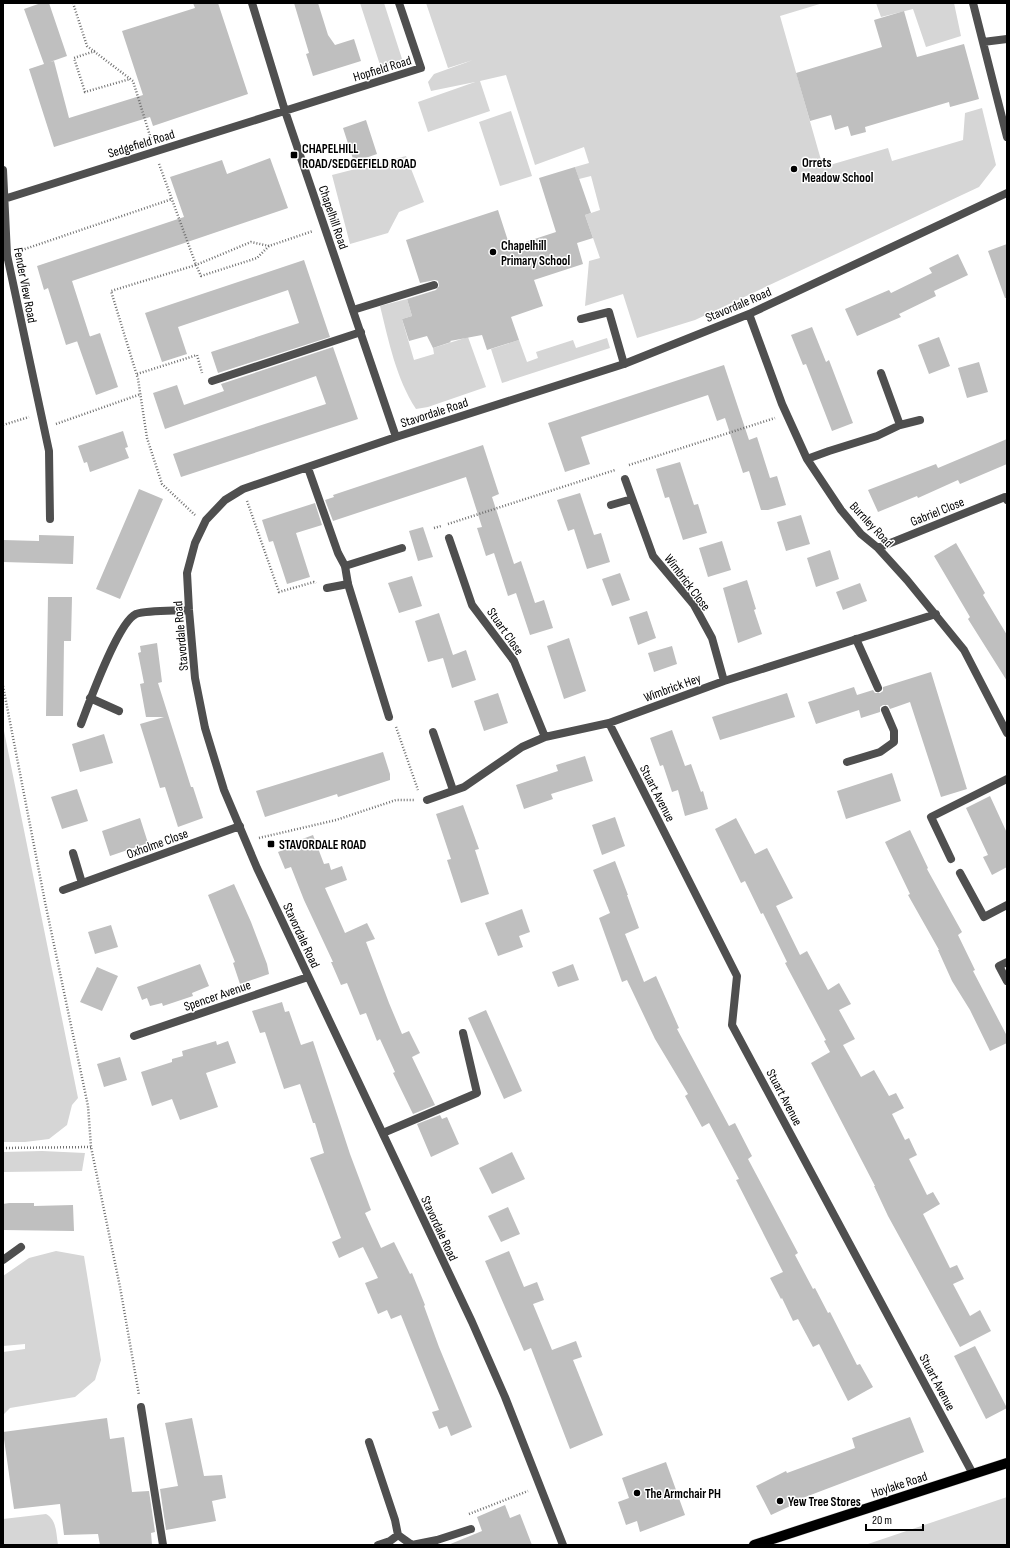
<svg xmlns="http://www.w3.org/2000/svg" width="1010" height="1548" viewBox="0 0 1010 1548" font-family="'Sofia Sans Condensed',sans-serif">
<rect width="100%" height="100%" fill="#fff"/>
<path fill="#d6d6d6" d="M360 3H384L403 62 381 68Z
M426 3H823L780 16 823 167 888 148 892 161 963 140 965 113 982 108 996 165 979 187 695 320 637 338 623 294 585 306 589 261 600 258 585 215 600 210 591 176 579 179 575 167 589 163 584 147 535 165 506 75 480 81 490 111 428 132 418 102 475 82 431 91 428 82 434 74 473 60 448 68Z
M876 3H954L961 36 926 47 913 9 881 17Z
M511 111 532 176 500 186 479 122Z
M406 156 424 202 399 212 388 233 350 244 332 175Z
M407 299 412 316 402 319 414 360 434 354 433 348 468 337 486 387 428 407 416 409C396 378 389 342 380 306Z
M607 338 610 348 502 383 491 349 519 340 527 362 538 358 536 352 573 340 576 348Z
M3 726 78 1098 72 1105 67 1125 49 1139 25 1142H3Z
M42 1151 85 1153 82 1171 3 1172V1152Z
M56 1251 84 1256 101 1360 95 1380 75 1397 10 1408 3 1415V1352L25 1349V1344L3 1346V1276L29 1258Z
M1007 1497V1545H865Z
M46 1514C57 1520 56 1533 58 1545H3V1519Z"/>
<path fill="#bfbfbf" d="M41 3H49L67 56 50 62 54 61 69 118 143 95 122 31 195 8 193 3H218L248 94 153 126 150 117 54 147 29 69 44 64 24 9Z
M294 3H318L328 35 335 45 354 39 361 61 313 76 306 54 309 53Z
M904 11 917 57 964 44 979 99 950 107 949 102 865 127 866 132 851 136 848 126 835 130 831 115 810 121 796 73 882 47 874 20Z
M366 120 377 154 354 162 343 128Z
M270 158 288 208 72 281 90 337 66 345 48 288 44 290 37 266 184 217 170 177 222 160 227 174Z
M575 167 591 213 585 215 593 238 577 243 583 264 534 280 543 306 511 317 519 340 487 350 482 335 450 341 451 342 433 348 427 336 409 341 402 319 412 316 407 299 436 290 439 286 438 281 435 280 420 283 406 240 498 210 510 247 556 232 539 178Z
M1007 244V298H1005L988 251Z
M958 254 968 275 934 291 936 296 899 314 901 317 857 336 845 309 889 290 891 293 932 273 929 268Z
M304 260 330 337 218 373 211 352 299 323 288 290 178 327 187 354 162 362 145 313Z
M812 327 826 362 829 360 853 423 832 431 806 364 803 365 791 335Z
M100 333 118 387 96 395 77 341Z
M939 337 950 366 929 374 918 345Z
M333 347 358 419 181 477 173 454 326 404 316 376 165 429 153 393 177 385 184 405 224 391 221 384Z
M979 362 988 392 967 398 958 368Z
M724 365 749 440 757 437 770 478 777 476 786 505 768 510H761L749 471 743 473 725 418 717 421 708 395 581 437 590 464 565 472 548 423Z
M123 431 128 447 125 448 129 458 90 472 87 462 84 463 78 446Z
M1007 439V464L960 484 958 480 918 498 917 496 878 512 868 490 936 464 938 468Z
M483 445 499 494 492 497 514 564 521 561 535 603 544 600 553 628 530 635 516 593 508 596 494 553 486 556 477 528 482 527 466 477 333 521 325 500 334 497 333 495Z
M680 462 694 505 698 504 707 533 683 540 669 497 665 498 656 469Z
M139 489 163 499 120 599 96 589Z
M580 493 594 535 601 533 610 562 587 569 574 529 568 531 557 500Z
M315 503 322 525 296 533 310 577 287 584 273 541 269 542 262 520Z
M801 515 810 544 786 551 777 522Z
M423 527 433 557 418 561 409 531Z
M39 535 74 536 73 564 3 562V540L39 541Z
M722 541 731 570 708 577 699 548Z
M956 543 985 593 983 595 1007 635V681L968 619 970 617 934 556Z
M830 550 839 579 816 587 807 558Z
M620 573 630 600 612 606 602 579Z
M412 576 422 606 399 613 388 583Z
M747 580 756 609 754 610 762 634 738 643 723 588Z
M860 583 867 601 843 610 836 592Z
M48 597H72L71 641H64L63 716H46Z
M647 611 656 638 638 645 629 617Z
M439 613 453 655 466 650 476 680 452 688 443 658 428 662 415 621Z
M569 638 586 691 564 699 547 646Z
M157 643 162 682 158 683 191 787H193L203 818 178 827 165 787 160 788 140 724 164 717H146L140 684 144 683 138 653 141 652 140 646Z
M672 646 677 664 654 672 648 653Z
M931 672 967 789 941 797 910 702 890 709 888 705H883L880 707V712L861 718 859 710 816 724 808 702 854 687 857 695 873 690 875 693H880L883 691V687Z
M498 693 508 723 484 731 474 701Z
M787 693 795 717 720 740 712 717Z
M672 730 685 766 691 764 701 792 703 791 708 809 685 816 678 790 672 792 663 765 660 766 650 738Z
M104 734 113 763 80 772 72 744Z
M383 752 390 774V780L338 797 337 794 265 817 256 791Z
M585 756 593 781 551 794 553 799 524 809 516 785 558 771 556 765Z
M892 773 901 801 846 819 837 791Z
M77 789 88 821 62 829 51 797Z
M990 796 1007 833V867L992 875 983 857 988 855 966 808Z
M463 805 479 849 475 850 489 894 461 903 447 860 451 859 436 814Z
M615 817 625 846 602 855 592 825Z
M140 818 148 843 110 856 102 831Z
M736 818 755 854 767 848 793 898 776 906 800 955 807 951 828 990 839 983 851 1004 839 1010 855 1039 843 1045 861 1077 874 1070 889 1096 896 1093 904 1108 892 1114 905 1140 909 1138 917 1155 909 1159 927 1195 933 1192 940 1204 923 1214 950 1268 957 1265 964 1279 953 1284 970 1316 980 1310 991 1331 960 1347 888 1216 874 1186H875L811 1063 830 1052 824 1041 826 1040 785 963 787 962 763 913 761 914 745 881 741 883 715 829Z
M910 830 928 868 927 869 962 932 958 935 975 970 973 971 1007 1036V1043L990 1051 970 1010 952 981 938 950H939L908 895 910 894 885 842Z
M313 835 324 864 329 863 331 870 342 866 347 880 325 888 345 933 367 923 375 939 366 942 389 1003 402 1034 409 1031 420 1053 412 1057 435 1105 413 1114 393 1073 395 1072 380 1039 377 1041 366 1013 360 1015 347 983 341 985 331 962H333L304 900 291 867 285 869 278 852 299 844 297 841Z
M615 861 628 895H627L639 928 625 934 644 982 656 976 679 1028 677 1029 729 1126 735 1123 752 1156 748 1159 798 1253 795 1255 813 1289 815 1288 828 1313 830 1312 857 1365 860 1364 873 1387 848 1401 819 1344 813 1347 798 1319 793 1321 782 1298 781 1299 770 1278 783 1272 736 1180 739 1179 709 1123 702 1127 685 1096 688 1094 655 1039 627 980 622 982 599 918 610 913 593 870Z
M234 884 251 922 267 964 269 974 240 984 233 963 235 962 208 895Z
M522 909 530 932 519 936 523 947 498 956 485 923Z
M111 925 118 947 95 954 88 932Z
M200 964 209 986 192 993 193 996 163 1006 162 1003 150 1006 147 998 142 1000 137 987Z
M573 964 579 980 558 987 552 972Z
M97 967 118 976 102 1011 80 1002Z
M282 1002 285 1012 289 1011 301 1045 313 1041 350 1154 371 1210 365 1213 381 1248 394 1242 410 1274 412 1273 425 1305 424 1306 439 1347 472 1427 451 1436 447 1426 439 1429 432 1412 439 1410 401 1315 391 1319 387 1310 378 1314 365 1283 378 1278 363 1247 339 1258 332 1242 341 1238 310 1158 324 1153 315 1123H313L300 1084 284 1089 265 1032 260 1033 252 1011Z
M486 1010 522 1091 504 1099 468 1018Z
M216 1041 217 1045 228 1041 236 1063 206 1073 218 1107 180 1120 172 1099 152 1106 141 1072 172 1062V1059L183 1056 182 1051Z
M120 1057 127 1080 104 1087 97 1064Z
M440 1115 442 1119 447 1117 459 1144 431 1157 417 1124Z
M512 1152 525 1179 492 1194 479 1168Z
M9 1203H34V1206L73 1205 74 1231 3 1230V1204Z
M508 1207 520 1234 501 1242 488 1216Z
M509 1251 524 1287 537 1282 544 1300 533 1304 552 1350 576 1341 582 1357 573 1360 603 1435 570 1449 531 1348 524 1351 485 1261Z
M975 1346 1007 1408 986 1419 954 1356Z
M910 1417 924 1452 800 1499 801 1501 771 1515 756 1486 786 1471 787 1473 855 1448 852 1438Z
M107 1418 110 1439 124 1437 132 1492 149 1491 155 1532 151 1533 152 1545H100L98 1534 64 1535 60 1504 14 1509 3 1432Z
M192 1418 204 1476 222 1475 226 1498 212 1501 216 1521 166 1530 160 1489 178 1486 165 1423Z
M666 1462 685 1515 640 1532 637 1521 626 1525 618 1502 629 1498 622 1478Z
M505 1505 510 1518 520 1514 532 1545H448L482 1531 477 1517Z"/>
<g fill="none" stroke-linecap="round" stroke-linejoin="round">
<defs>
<path id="primary" d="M754 1545 1007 1463"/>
</defs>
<use href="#primary" stroke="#dbdbdb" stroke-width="11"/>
<path stroke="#717171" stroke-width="2.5" stroke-dasharray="1 2" stroke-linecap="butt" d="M73 3 87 46 133 81 151 139
M95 51 74 58 85 92 130 79
M159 164 196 265 111 291 138 379 147 438 162 484 195 515
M269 246 257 258 201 276 196 265 251 242 269 246 313 231
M19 251 172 199
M137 374 197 355 202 373
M56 424 141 394
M3 425 29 417
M629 465 775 418
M247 501 279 592 314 582 316 583
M448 524 615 470
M434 528 441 526
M3 686 45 902 88 1106 91 1147 120 1287 139 1395
M396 727 418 790
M259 838 336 820 396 800H414
M3 1148 91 1147
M469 1514 528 1491"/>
<path stroke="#4f4f4f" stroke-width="8" d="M353 310 434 285
M581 319 609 312 624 364
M212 381 361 332
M345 566 402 548
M327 588 348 584
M856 639 878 688
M433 732 453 790
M847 762 880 752 894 742V731L885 710
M951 859 931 817 1007 779
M960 873 984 917 1007 905
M1007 962 999 966 1007 981
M383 1133 477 1093 463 1033
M141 1407 163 1545
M369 1442 395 1520 398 1535 390 1541 378 1545
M398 1535 412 1545 437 1540 471 1529"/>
<path stroke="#4f4f4f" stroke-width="8" d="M252 3 285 111 396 437
M973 3 1007 137
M983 42 1007 39
M3 170 7 255 49 451 50 519
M4 199 421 68 399 3
M749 314 782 404 807 459 841 510 861 534 878 548 907 580 964 650 1007 733
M881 373 900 425
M807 459 829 451 877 436 900 425 920 420
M308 468 338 553 345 566 348 584 389 717
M625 479 653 556 694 605 712 638 724 681
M611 505 632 499
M449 538 472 605 514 661 545 737
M878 548 1005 497 1007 500
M90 698 119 711
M609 723 737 976 732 1025 973 1474
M81 724C89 703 118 622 136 614 148 610 176 611 189 610
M427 800 464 787 522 747 545 737 609 723 724 681 936 614
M73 853 82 883
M63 890 240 826
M134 1036 308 977
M3 1260 21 1247
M563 1545 505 1397 472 1322 257 868 224 790 205 728 195 678 189 610 187 573 195 543 206 520 225 500 243 489 396 437 624 364 749 314 1007 193"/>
<use href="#primary" stroke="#000" stroke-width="10"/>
</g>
<g fill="#000" stroke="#fff" stroke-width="1.5">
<rect x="290" y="151" width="8" height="8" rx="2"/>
<circle cx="794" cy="169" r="4"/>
<circle cx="493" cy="252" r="4"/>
<rect x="267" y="840" width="8" height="8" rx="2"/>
<circle cx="637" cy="1493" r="4"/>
<circle cx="780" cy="1501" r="4"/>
</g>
<g text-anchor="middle" stroke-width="3" stroke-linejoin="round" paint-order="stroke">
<g font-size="13" fill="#000" stroke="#fff">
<text transform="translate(382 68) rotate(-17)" y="5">Hopfield Road</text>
<text transform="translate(141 143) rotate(-17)" y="5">Sedgefield Road</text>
<text transform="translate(334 217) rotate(71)" y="5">Chapelhill Road</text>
<text transform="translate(26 285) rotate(79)" y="5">Fender View Road</text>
<text transform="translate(738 304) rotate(-23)" y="5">Stavordale Road</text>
<text transform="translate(434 412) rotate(-18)" y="5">Stavordale Road</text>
<text transform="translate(937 511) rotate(-22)" y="5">Gabriel Close</text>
<text transform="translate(872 524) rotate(47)" y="5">Burnley Road</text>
<text transform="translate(688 582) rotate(53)" y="5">Wimbrick Close</text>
<text transform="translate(506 631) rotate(55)" y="5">Stuart Close</text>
<text transform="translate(180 636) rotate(-95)" y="5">Stavordale Road</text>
<text transform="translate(672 687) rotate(-20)" y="5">Wimbrick Hey</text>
<text transform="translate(658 793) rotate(63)" y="5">Stuart Avenue</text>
<text transform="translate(157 843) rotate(-20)" y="5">Oxholme Close</text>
<text transform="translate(302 935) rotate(65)" y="5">Stavordale Road</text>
<text transform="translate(217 995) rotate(-19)" y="5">Spencer Avenue</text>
<text transform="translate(785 1097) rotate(62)" y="5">Stuart Avenue</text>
<text transform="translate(440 1228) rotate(65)" y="5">Stavordale Road</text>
<text transform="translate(938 1382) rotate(62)" y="5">Stuart Avenue</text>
<text transform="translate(899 1484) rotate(-18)" y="5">Hoylake Road</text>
</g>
<g font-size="13" font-weight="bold" fill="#000" stroke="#fff" text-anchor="start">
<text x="302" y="153">CHAPELHILL<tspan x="302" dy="15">ROAD/SEDGEFIELD ROAD</tspan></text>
<text x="802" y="167">Orrets<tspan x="802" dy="15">Meadow School</tspan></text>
<text x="501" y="250">Chapelhill<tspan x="501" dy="15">Primary School</tspan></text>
<text x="279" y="849">STAVORDALE ROAD</text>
<text x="645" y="1498">The Armchair PH</text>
<text x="788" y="1506">Yew Tree Stores</text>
</g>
</g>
<rect width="1010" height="1548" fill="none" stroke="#000000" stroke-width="8"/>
<path d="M866 1524v6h57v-6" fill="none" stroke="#000000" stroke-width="2"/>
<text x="872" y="1524" font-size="12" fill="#000000" stroke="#ffffff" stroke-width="3" paint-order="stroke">20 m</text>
</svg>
